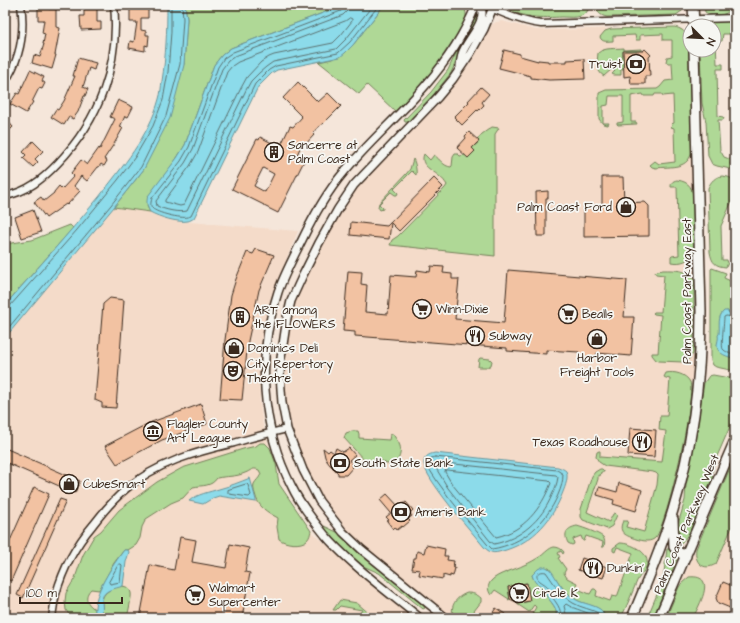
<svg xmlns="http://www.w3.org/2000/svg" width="740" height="623" viewBox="0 0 740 623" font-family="'Architects Daughter',sans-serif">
<rect width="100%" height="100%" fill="#f5e6da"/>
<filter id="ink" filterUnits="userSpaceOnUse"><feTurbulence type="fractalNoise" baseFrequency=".025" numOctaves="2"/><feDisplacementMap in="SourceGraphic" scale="8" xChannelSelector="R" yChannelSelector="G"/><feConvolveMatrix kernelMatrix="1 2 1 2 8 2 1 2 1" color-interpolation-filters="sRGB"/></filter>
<g filter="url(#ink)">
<path fill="#f4dbc9" d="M502 21 536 30H547L674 27 682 29 685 32 688 38 693 201 694 293V345L691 390 681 453 666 514 646 566 638 580 621 618H454L373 554 358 541 329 508 307 473 297 446 288 411 284 380 285 357 287 338 293 307 306 277 325 238 345 203 359 185 440 100 456 81 478 48 490 26 496 22Z
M114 207 150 212 158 216 178 221 298 231 277 282 265 323 259 362 260 403 263 426 270 448 276 464 279 484 311 531 379 591 413 618H5V338Z
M735 456V618H666L696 549Z"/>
<path fill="#afd896" stroke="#75815a" d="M185 5H344L231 48 222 55 214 65 185 145 147 206 150 212 114 207 144 169 184 64 187 19Z
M384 5H463L465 8 466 14V19L456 36 438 63 421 85 396 112 367 85 359 94 319 62 332 59 353 45Z
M505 5H535L547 7V5H554V7L588 5V10L586 13 581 16C575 18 569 17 562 17 545 18 517 19 505 5Z
M596 5H606L610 7 686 5 682 11 676 15 607 17C601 16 596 12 596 5Z
M704 5H734C729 16 714 18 705 12Z
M477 14H479L478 21 459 55 451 73 434 94 408 122H405L404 120 431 92 448 70 456 53 470 29Z
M735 21V34H723L722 41H716L717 64H723V69H717L718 116 723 117 724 118 723 120H718L720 150 724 157 732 160 730 164 735 167V170L717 166 712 164 708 156 706 122 702 103 700 50H714V26H702C710 19 725 21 735 21Z
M674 27C681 28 686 32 688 38L692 150C689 170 671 166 656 168L652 167 650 165 655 161 659 164 675 162 674 128 671 127 672 126V125L671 124 674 123 673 95 663 96 662 94H655L654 96H644L643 94 631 96V122H636L637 124H636L618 125 617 124V123L623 122V96H609L608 105 603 106V123H609L608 125 603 124 599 119V93L606 90 657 89 660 87 665 81 673 80 672 63H668L666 62 667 57 672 56V40H663V34L640 35V40H636L635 35 613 36V41C608 41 602 43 600 37L605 31 611 29Z
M624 48V50L641 49V51L623 52V69H621V75H614L612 74 615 71 612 69 604 76C596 72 597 61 598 53 605 47 615 49 624 48Z
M492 127 499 128 495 134V256L390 245 392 240 398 236 445 188 447 185C445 182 443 179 440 177 433 170 419 166 424 154L430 160 434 155C441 160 443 166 451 167L452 166 453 157 455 154H458L460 156 465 155 468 158 475 151 472 148 479 142 477 140 482 134Z
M413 159C415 161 417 172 416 175L412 171 394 189 398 193 397 195H395L391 192 379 204 383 208V209L380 210 378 207 379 203 407 173 410 169Z
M722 176 728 177 735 180V194L721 226 722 260H727L728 263 726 267C715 266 712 263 710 252L708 188C711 181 715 177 722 176Z
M677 180C690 182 693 188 693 201L694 251C690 261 681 264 671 262V257L672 256 679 255 677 187H671C671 183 672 181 677 180Z
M70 225 73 228 5 305V244L32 240Z
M712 268 726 273 724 278 735 283V314H728V311C717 312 720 323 720 330 720 336 718 341 717 347L730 357 735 359V371L716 367 713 365 711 360V269Z
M663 270C674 270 689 269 694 280V335L693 354 689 359 683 362 659 361 656 360 652 355V353H658L661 315 654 314 653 313 654 312H661L664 275 656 274 655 272 658 271Z
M480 358 490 359 492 361 491 365 488 367H478L479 359Z
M666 373C674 371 686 374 690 382 696 397 667 524 656 537 651 543 643 541 636 539 627 536 617 533 623 521H628L626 527 644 532 657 485 658 475 656 473 653 472 605 466 599 462 596 457 597 452 599 451H600V457L662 462 666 431 659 430 660 416H667L670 379 666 378 664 377Z
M713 375 735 379V415L715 461 713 468 712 479 689 533 682 543 677 545 675 535 685 500 686 485 695 439 704 383 709 376Z
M352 431H358L359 434V438L389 440 390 435 392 434H393C395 438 399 442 400 446 402 453 398 466 388 464 385 464 383 461 380 460 374 459 369 462 364 460L344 438 346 433Z
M260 443H265L270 448 276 464 279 484 311 531C310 534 310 537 307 540 301 546 285 544 279 539L277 527 278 518C267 512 258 507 255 494 254 491 253 487 254 484 256 480 259 479 261 474L259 470C252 467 251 471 245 473 236 477 226 476 217 478 211 487 203 485 193 487L183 498 171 503 146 519 142 527 140 538 136 545 128 550H124L114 563 99 590 91 589C84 596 86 604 95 609V613L98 614 102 612C103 607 101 602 103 597 107 588 128 580 131 593 132 597 128 613 127 618H71L66 610 65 601 66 593 75 578 83 555 94 536 101 531 119 510 157 482 182 468 243 449 256 446Z
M735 456V520L716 564C703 572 694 562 696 549Z
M600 469H602L604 471V472H601L600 476 598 475V479L587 512 609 522 613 514 615 513 617 515 612 526 607 529 583 520 581 517V509L592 476 595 472Z
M324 526 339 533 361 554 423 605 425 608 423 609 379 573 363 566 342 548 323 527Z
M577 526C584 528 598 533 603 537 605 540 605 543 604 547H602L603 542 586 536 584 541H583L581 536 573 539 574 544 572 545 568 543C563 533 567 528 577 526Z
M620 543C631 543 649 552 647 564 646 570 640 575 637 581 632 593 627 606 621 618H604C606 606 583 605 575 599 564 592 556 579 549 568L538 569 532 575C533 578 534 581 537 583 539 585 542 586 544 589 545 591 545 593 546 595 550 602 560 609 555 618H530L536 607 534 605 529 612 517 604 530 601 526 583 508 587 510 599 508 600 509 599 495 590 491 595C488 591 487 586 491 581 498 573 515 570 524 565 530 563 536 559 541 556 545 553 549 548 554 547 558 547 562 549 564 552L563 554 561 551 558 553 560 557 558 558 566 569 564 573 567 578 577 583 575 588 590 594 593 589H595L597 591 596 596 610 601 612 596 617 597 633 553 617 547 615 552 613 551V548Z
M667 549H671L672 552 677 559 653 618H647L663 580Z
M689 577C718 574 699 605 693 618H666L679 587 682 583Z
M467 593C472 593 477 594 481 598V602L474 611 473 618H454C449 606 456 597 467 593Z
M340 600 357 603 371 615V616L359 614 362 610 340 606 336 610H333Z"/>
<path fill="#8cdbea" stroke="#6c9498" d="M167 5H185L187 19 184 65 170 118 144 169 114 207 5 338V305C37 269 68 234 99 197 122 167 149 136 159 99 161 93 161 87 162 81 166 56 167 30 167 5Z
M344 5H384L353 45 345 53 340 57 277 70 272 73 258 87 194 218C193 219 189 221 188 221 178 223 159 217 150 212 147 207 146 202 148 196L177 158 185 145 214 65 222 55 231 48Z
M724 311H728V313L730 312 735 314V359C728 356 718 355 717 346 717 342 719 339 718 335L719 334C720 326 717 317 724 311Z
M435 453 558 467C561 468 564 469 566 471 569 477 565 487 563 492 553 519 534 541 506 550 495 553 492 555 484 547 466 525 447 504 432 481 429 476 425 470 424 464 423 457 429 454 435 453Z
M250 478 256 500V502L219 496 213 498 203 504 189 501C197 494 210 492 219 489 230 486 240 482 250 478Z
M124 550H128L129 552 126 562 123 586C115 589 104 589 102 599 102 604 103 608 102 613L98 614 95 613C93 593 113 565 124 550Z
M542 567C544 567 545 566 548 568 553 571 557 581 561 586 565 591 570 596 575 599 583 605 606 605 604 618H555C560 609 550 602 546 595 545 593 545 591 544 589 542 586 539 585 536 583 534 581 533 578 532 575L538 569Z"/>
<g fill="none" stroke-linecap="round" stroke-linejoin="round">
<path stroke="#5b7170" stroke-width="1" d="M344 5 343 8 341 11 233 52 224 58 218 67 189 147 181 161 152 198C151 202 150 205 152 208 156 213 181 219 188 217 189 217 190 216 191 216L255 84 269 70 276 66 338 53 350 42 379 5
M349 5 347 11 343 15 235 56 228 61 222 69 193 149 185 163 156 201 157 206C165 210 179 213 187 211L246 90 251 81 259 73 266 67 273 62 336 49 346 39 373 5
M350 18 352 19V21L341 35 333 43 274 55 269 57 261 62 247 77 241 88 184 205 180 206 165 202V200L190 166 198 152 227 72 232 66 238 62 345 21Z
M5 308 10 306 77 230 118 180 135 157 153 126 163 100 168 72 171 32V5
M735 317 726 316 724 317C724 321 721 347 723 349 725 352 732 354 735 354
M5 332 111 205 141 167 166 116 180 64 183 19 182 5
M435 457 557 470 563 474C563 482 561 488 558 495 546 523 523 544 492 549L487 544C470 523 452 503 437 481 434 476 429 470 428 465 427 460 430 458 435 457Z
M436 462 556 475 558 477C557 484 555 489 552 495 542 520 520 539 494 544L490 541 448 488 434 465V463Z
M447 470 549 481 551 483C541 509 524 531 496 537L452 484 445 472V471Z
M247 484 248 485 251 495 249 497 229 494 228 493V490Z
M119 564H121L122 565 120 582 110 584 109 582Z
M560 618C563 609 555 602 551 595 549 592 549 589 547 586 544 583 538 581 537 577 536 572 543 571 546 572 554 583 561 596 573 603 581 608 592 609 600 614L601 618
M566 618V614L564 606 566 604C575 610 588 611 596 618"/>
</g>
<path fill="#f2c2a2" stroke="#3b2a1e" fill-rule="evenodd" d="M38 5H49V9H56V27L60 28 55 55H56L52 69 32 63 34 55 40 57 44 44H43L45 34 42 33 44 20H38Z
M84 5H97V22H101V29L81 30 80 16H84Z
M130 5H141V7H148V18H141V30L146 31V35H149L148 46 145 45V51L129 48 130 41 134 42 137 22H130Z
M645 49 651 55 649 57 650 76H645V84H631L630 76 624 77 623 51H643Z
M504 50 520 54V56L538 61V60L548 61V62H567V60L584 59 585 79 549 80 531 78V76L499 68Z
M78 58 96 63 94 70 89 68 83 87 88 89 85 96H84L78 112 73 119 69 117 64 125 51 117 56 109 58 110 64 101 75 76H73Z
M30 70 44 77 42 81 45 83 42 89 39 88 32 102H33L26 113 10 104 17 93 19 94Z
M298 82 318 102 328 93 341 106 323 124H322L312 133 314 135 303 147 301 146 296 157 304 161 278 213 264 206V205L232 189 257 139 259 140 260 137 280 147 290 126 293 127 302 117 283 98ZM263 168 274 174 265 192 254 186Z
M481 87 489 94 482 102 484 105 478 111 477 110 462 125 454 117 469 102 468 101Z
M118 100 133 107 128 117 125 116 120 127 123 128 114 144 104 159 107 161 104 166 101 164 99 167H98L87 181 81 176 74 186 80 191 67 205 66 204 46 218 34 202 41 197 44 201 54 193V192L59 186 62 189 74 176 71 173 81 160 87 165 99 148 100 149 115 119 110 117Z
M5 118 13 127 5 135Z
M469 132 479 141 472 148 475 151 468 158 457 148 466 138 465 136Z
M33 141 43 151 35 159 38 162 33 167 23 158 26 155 23 152Z
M602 177H623L624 203 645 202 649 206V236L584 237V207H602Z
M434 178 443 187 399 231 391 223 389 239 350 235 351 222 387 226Z
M548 191V198H546V236H537L536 192Z
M33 210 41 232 22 238 15 217Z
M256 249 274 255 259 290 248 341 242 400 220 399 225 340 231 295 236 279 247 252 253 254Z
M431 266 444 267 443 273 452 274V279H459L455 319 504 323 508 270 627 280 624 317H634L631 356 597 353 596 357 579 356V352L546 350V354L507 351V348L355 336V332L343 331 348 271 362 272 361 284 367 285 365 312 388 314 391 275 416 277 417 270 430 272Z
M110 298 124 300 116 408 102 407V403L95 400 103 304Z
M201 404 207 424 162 440 117 464 105 446 149 423Z
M630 428 656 430 654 457 628 455Z
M5 448 80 481 75 493 5 462Z
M323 448 328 452 330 450 334 453 336 448 343 452 349 448 355 455 349 460 353 467 346 475H338V473L330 465 327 461 325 457Z
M619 483 642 490 636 511 613 504 614 500 597 495 599 487 617 492Z
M34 487 49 494 11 581 5 578V552Z
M387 494 399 507 406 502 413 510 410 513 412 516 408 519 410 521 403 527 402 526 397 530 395 527 393 529 387 521 389 520 386 517 391 513 380 500Z
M60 499 66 501 23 598 17 595Z
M180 537 196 540 192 562 226 568 230 544 249 548 245 572 250 573 242 618H140L150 565 174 570Z
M426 545 445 549 444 556H448L447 560 454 561 453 567 455 568 453 576 450 575V577L443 575V579L419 575 420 570 412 569 414 558H416L417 551 424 553Z
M582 558 607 567 603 578 578 570Z
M723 582 735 587V610L718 603 716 598Z
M527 583 530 601 518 603 510 599 508 587Z
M496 608 511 618H489Z"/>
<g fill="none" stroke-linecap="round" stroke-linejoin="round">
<defs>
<path id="minor" d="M493 9C509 16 524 22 541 24L735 18
M5 82C20 59 25 32 21 5
M5 196C27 192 43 179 58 163 99 120 120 65 114 5
M52 618C53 610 54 602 56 594 63 569 76 545 93 525 103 512 113 500 126 489 156 463 196 452 234 443 251 438 269 433 287 429"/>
<path id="tertiary" d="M460 67C460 63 461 59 462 54 466 40 489 21 480 5
M420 618C398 600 375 583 354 564 344 555 334 546 325 535 313 520 300 504 292 487 261 427 256 356 278 292 284 275 293 258 301 242 313 217 326 193 344 172 369 142 399 116 425 86 446 62 464 35 476 5
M446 618 361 549 343 532 319 501 303 470 287 429 282 403 280 375 281 358 287 318 291 301 302 277 319 243 338 209 354 185 438 97 453 79 470 54 484 29 494 5"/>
<path id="primary" d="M693 5 694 26
M673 519 674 547C677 552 681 554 686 556
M632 618C647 582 662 547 673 510 693 445 701 378 701 311L694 50
M659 618 735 440"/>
</defs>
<use href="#minor" stroke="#3b2a1e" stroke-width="9"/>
<use href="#tertiary" stroke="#3b2a1e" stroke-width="10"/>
<use href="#primary" stroke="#3b2a1e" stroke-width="12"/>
<use href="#minor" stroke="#f6f6f2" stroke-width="6"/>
<use href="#tertiary" stroke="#f6f6f2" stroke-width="7"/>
<use href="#primary" stroke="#f6f6f2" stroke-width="9"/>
</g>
</g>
<defs>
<symbol id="bank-ring" viewBox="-11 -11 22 22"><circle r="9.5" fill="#f6f6f2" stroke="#3b2a1e" stroke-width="1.5"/><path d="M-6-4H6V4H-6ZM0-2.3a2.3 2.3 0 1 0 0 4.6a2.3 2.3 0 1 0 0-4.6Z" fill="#3b2a1e"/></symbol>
<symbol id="building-ring" viewBox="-11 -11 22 22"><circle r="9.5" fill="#f6f6f2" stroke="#3b2a1e" stroke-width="1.5"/><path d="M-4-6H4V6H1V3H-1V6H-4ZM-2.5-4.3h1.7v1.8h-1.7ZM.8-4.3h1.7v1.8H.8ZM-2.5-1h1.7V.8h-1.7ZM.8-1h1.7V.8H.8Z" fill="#3b2a1e"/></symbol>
<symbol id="shop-ring" viewBox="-11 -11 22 22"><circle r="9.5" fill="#f6f6f2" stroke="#3b2a1e" stroke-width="1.5"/><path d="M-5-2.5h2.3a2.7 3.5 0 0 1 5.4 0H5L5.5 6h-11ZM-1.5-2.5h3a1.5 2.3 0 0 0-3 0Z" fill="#3b2a1e"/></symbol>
<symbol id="supermarket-ring" viewBox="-11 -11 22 22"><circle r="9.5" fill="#f6f6f2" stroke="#3b2a1e" stroke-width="1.5"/><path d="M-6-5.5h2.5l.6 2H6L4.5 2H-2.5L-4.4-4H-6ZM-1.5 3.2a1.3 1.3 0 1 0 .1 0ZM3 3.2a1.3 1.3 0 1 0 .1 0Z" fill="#3b2a1e"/></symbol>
<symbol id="restaurant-ring" viewBox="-11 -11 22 22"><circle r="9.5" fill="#f6f6f2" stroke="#3b2a1e" stroke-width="1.5"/><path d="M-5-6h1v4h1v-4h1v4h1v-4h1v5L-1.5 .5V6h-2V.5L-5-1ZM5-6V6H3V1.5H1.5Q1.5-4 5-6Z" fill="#3b2a1e"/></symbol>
<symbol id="theatre-ring" viewBox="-11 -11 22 22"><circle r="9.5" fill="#f6f6f2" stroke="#3b2a1e" stroke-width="1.5"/><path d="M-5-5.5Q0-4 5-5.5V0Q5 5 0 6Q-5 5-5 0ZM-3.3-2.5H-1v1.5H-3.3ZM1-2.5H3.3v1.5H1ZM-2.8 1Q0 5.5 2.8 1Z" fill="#3b2a1e"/></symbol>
<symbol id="museum-ring" viewBox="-11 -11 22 22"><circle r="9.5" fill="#f6f6f2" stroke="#3b2a1e" stroke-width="1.5"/><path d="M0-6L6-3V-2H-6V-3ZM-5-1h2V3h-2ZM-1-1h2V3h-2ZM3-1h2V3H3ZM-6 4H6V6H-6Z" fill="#3b2a1e"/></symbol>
</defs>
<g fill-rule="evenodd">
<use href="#bank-ring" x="625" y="53" width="22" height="22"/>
<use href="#building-ring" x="263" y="141" width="22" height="22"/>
<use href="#shop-ring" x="615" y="196" width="22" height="22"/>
<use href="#supermarket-ring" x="411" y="298" width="22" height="22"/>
<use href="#supermarket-ring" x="557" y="303" width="22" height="22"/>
<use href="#building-ring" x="229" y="306" width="22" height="22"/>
<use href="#restaurant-ring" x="464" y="325" width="22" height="22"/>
<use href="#shop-ring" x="586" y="328" width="22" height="22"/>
<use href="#shop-ring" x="223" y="337" width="22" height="22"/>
<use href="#theatre-ring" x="222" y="360" width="22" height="22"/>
<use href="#museum-ring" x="142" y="420" width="22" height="22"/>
<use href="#restaurant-ring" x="631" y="431" width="22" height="22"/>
<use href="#bank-ring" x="329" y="452" width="22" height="22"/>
<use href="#shop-ring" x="58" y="473" width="22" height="22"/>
<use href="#bank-ring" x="390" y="501" width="22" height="22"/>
<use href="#restaurant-ring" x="582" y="557" width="22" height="22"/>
<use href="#supermarket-ring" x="508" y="582" width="22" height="22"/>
<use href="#supermarket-ring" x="184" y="584" width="22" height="22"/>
</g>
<g text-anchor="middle" stroke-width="3.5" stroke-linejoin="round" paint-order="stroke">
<g font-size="12" fill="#3b2a1e" stroke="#f6f6f2" text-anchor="start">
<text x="622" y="68" text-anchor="end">Truist</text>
<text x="288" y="149">Sancerre at<tspan x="288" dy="14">Palm Coast</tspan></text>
<text x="612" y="211" text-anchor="end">Palm Coast Ford</text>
<text x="436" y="313">Winn-Dixie</text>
<text x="254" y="314">ART among<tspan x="254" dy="14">the FLOWERS</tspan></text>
<text x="582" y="318">Bealls</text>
<text x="489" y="340">Subway</text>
<text x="248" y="352">Dominics Deli</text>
<text x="597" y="362" text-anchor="middle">Harbor<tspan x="597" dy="14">Freight Tools</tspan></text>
<text x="247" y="368">City Repertory<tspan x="247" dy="14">Theatre</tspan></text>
<text x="167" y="428">Flagler County<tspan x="167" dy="14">Art League</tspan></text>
<text x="628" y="446" text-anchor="end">Texas Roadhouse</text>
<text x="354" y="467">South State Bank</text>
<text x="83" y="488">CubeSmart</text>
<text x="415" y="516">Ameris Bank</text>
<text x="607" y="572">Dunkin'</text>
<text x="209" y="592">Walmart<tspan x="209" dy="14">Supercenter</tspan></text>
<text x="533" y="597">Circle K</text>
</g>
<g font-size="12" fill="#3b2a1e" stroke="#f6f6f2">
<text transform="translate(687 291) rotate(-90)" y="4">Palm Coast Parkway East</text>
<text transform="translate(686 524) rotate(-67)" y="4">Palm Coast Parkway West</text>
</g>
</g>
<rect width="740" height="623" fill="none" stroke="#f6f6f2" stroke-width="20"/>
<rect x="10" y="10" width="720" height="603" fill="none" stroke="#3b2a1e" stroke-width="1.5" filter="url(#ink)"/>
<g transform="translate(702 38) rotate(114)"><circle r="19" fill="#f6f6f2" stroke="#aba49d"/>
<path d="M0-3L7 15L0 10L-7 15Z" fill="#3b2a1e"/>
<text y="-6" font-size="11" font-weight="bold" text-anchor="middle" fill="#3b2a1e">N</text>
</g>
<path d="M20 597v6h102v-6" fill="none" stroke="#3b2a1e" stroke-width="2"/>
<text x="26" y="597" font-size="12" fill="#3b2a1e" stroke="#f6f6f2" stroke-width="3" paint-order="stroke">100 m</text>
</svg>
